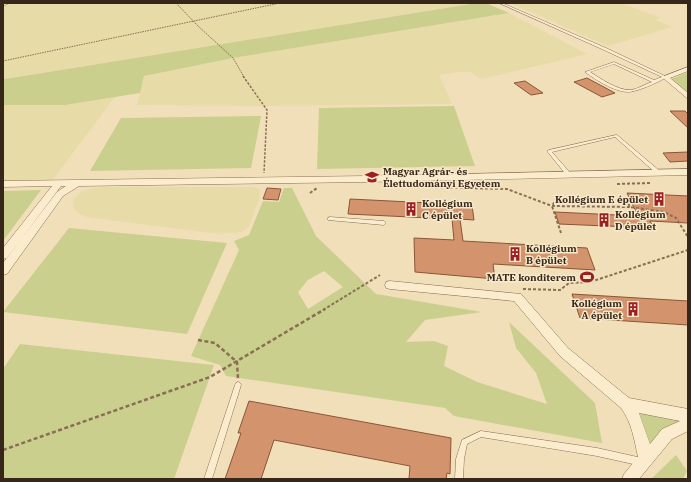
<svg xmlns="http://www.w3.org/2000/svg" width="691" height="482" viewBox="0 0 691 482" font-family="'IBM Plex Serif',serif">
<rect width="100%" height="100%" fill="#f1dfba"/>
<path fill="#e7dba7" d="M3 3H477L3 79Z
M510 3H621L661 18 656 20 672 27 608 46Z
M509 13 587 54 482 79 470 72H458L439 75 452 104 261 106 137 105 144 76 233 58Z
M115 97 48 186 3 187V105H65Z
M101 187H253L259 189 260 196 249 227 242 232 218 234 87 217 78 213 74 209 73 200 82 191Z"/>
<path fill="#cacf8e" fill-rule="evenodd" d="M477 3H486L509 13 233 58 144 76 140 93 65 105H3V79H5Z
M688 72V93L671 79Z
M454 106 475 166 317 169 319 108Z
M261 116 251 168 90 171 121 118Z
M284 188H292L316 236 376 294 482 312 425 320 406 342 434 341 448 346 444 366 477 382 547 404 536 373 516 348 509 322 595 403 602 443 454 416 445 408 226 376 220 365 191 356 239 250 234 241 249 235 263 201 279 202ZM324 271 343 287 308 309 298 292 308 280Z
M41 190 3 241V191Z
M69 228 227 243 187 334 3 312Z
M20 344 214 365 174 479H3V369Z
M632 412 688 416 646 458Z
M676 455 687 471 683 479H651Z"/>
<path fill="#d3946d" stroke="#8a5537" d="M587 78 615 93 602 97 574 82Z
M525 81 543 93 531 95 514 83Z
M670 111H685L688 114V128Z
M688 152V161L670 162 663 153Z
M267 188 281 189 278 200 263 199Z
M627 193 688 196V223L650 221 654 228 559 224 555 212 638 216Z
M350 199 451 204V202L458 201V204L472 205 474 220 460 219 463 241 587 248 595 270 493 264 495 279 415 272 414 238 454 240 452 219 348 214Z
M572 294 688 301V325L580 318Z
M249 401 451 438 450 474 447 473 446 479H409L410 466 274 440 261 479H225L241 433H238Z"/>
<g fill="none" stroke-linecap="round" stroke-linejoin="round">
<defs>
<path id="service" d="M499 3H502L606 48 667 77C659 82 637 92 628 92 615 92 596 80 585 72L614 62 654 80 662 77 604 50ZM614 64 652 82C645 84 638 89 631 90 618 91 600 78 590 72Z
M616 135H617L661 172V174H657L615 137 552 152 572 175V176L570 177H568L547 151 549 150Z
M330 217 384 221 386 223 384 225 328 220V218Z
M238 382 240 383 241 385 212 479H204L235 385 236 383Z
M481 431 597 448 642 458 645 459 646 462 645 465 642 466 597 456 481 437 467 444 464 459 463 479H455L456 459 462 440Z"/>
<path id="minor" d="M3 3H9L3 6Z
M688 67V71L670 78 688 93V99L662 77Z
M688 169V175L367 182 79 186 63 196 7 274 3 275V263L57 192 66 186H61L7 258 3 259V248L52 186 3 187V181L367 176Z
M390 281 521 294 568 348 629 398 688 409V431L672 439 639 479H622L624 474 638 457C634 439 632 423 621 408L560 356 514 301 390 289 386 288 385 285 386 282ZM639 413 680 421 662 429 650 444Z"/>
</defs>
<use href="#service" stroke="#896e53" stroke-width="1"/>
<use href="#minor" stroke="#896e53" stroke-width="1"/>
<path stroke="#896e53" stroke-width="1" stroke-dasharray="1.5 1" stroke-linecap="butt" d="M176 3 198 26 233 58 244 77
M3 61 280 3"/>
<path stroke="#896e53" stroke-width="1.5" stroke-dasharray="2.5 1.5" stroke-linecap="butt" d="M243 76 267 110 264 173"/>
<path stroke="#896e53" stroke-width="2" stroke-dasharray="3 2" stroke-linecap="butt" d="M617 184 651 183
M425 187 507 189 552 206 630 207
M310 193 317 188
M557 198 552 206 561 233
M626 199 630 207 664 212 676 218 688 237
M523 289 560 290 569 283 590 282 688 250
M323 310 380 275"/>
<path stroke="#896e53" stroke-width="2.5" stroke-dasharray="4 2.5" stroke-linecap="butt" d="M198 340 215 343 237 362 238 379
M3 450 210 377 325 309"/>
<use href="#service" fill="#fcecce" fill-rule="evenodd"/>
<use href="#minor" fill="#fcecce" fill-rule="evenodd"/>
</g>
<defs>
<symbol id="university-bare" viewBox="-9 -9 18 18"><path d="M0-5L7-2L0 1L-7-2ZM-4 1L0 2.5L4 1V4Q0 6-4 4Z" fill="#9d1f23" stroke="#f8e9ca" stroke-width="2.5" paint-order="stroke"/></symbol>
<symbol id="building-bare" viewBox="-9 -9 18 18"><path d="M-4-6H4V6H1V3H-1V6H-4ZM-2.5-4.3h1.7v1.8h-1.7ZM.8-4.3h1.7v1.8H.8ZM-2.5-1h1.7V.8h-1.7ZM.8-1h1.7V.8H.8Z" fill="#9d1f23" stroke="#f8e9ca" stroke-width="2.5" paint-order="stroke"/></symbol>
<symbol id="stadium-bare" viewBox="-9 -9 18 18"><path d="M0-5a6.5 5 0 1 0 0 10a6.5 5 0 1 0 0-10ZM-3.5-1.8h7v3.6h-7Z" fill="#9d1f23" stroke="#f8e9ca" stroke-width="2.5" paint-order="stroke"/></symbol>
</defs>
<g fill-rule="evenodd">
<use href="#university-bare" x="362" y="167" width="20" height="20"/>
<use href="#building-bare" x="649" y="189" width="20" height="20"/>
<use href="#building-bare" x="401" y="199" width="20" height="20"/>
<use href="#building-bare" x="594" y="210" width="20" height="20"/>
<use href="#building-bare" x="505" y="244" width="20" height="20"/>
<use href="#stadium-bare" x="577" y="267" width="20" height="20"/>
<use href="#building-bare" x="623" y="299" width="20" height="20"/>
</g>
<g text-anchor="middle" stroke-width="3" stroke-linejoin="round" paint-order="stroke">
<g font-size="10" font-weight="bold" fill="#37271a" stroke="#f8e9ca" text-anchor="start">
<text x="383" y="175">Magyar Agrár- és<tspan x="383" dy="12">Élettudományi Egyetem</tspan></text>
<text x="648" y="203" text-anchor="end">Kollégium E épület</text>
<text x="422" y="207">Kollégium<tspan x="422" dy="12">C épület</tspan></text>
<text x="615" y="218">Kollégium<tspan x="615" dy="12">D épület</tspan></text>
<text x="526" y="252">Kollégium<tspan x="526" dy="12">B épület</tspan></text>
<text x="576" y="281" text-anchor="end">MATE konditerem</text>
<text x="622" y="307" text-anchor="end">Kollégium<tspan x="622" dy="12">A épület</tspan></text>
</g>
</g>
<rect width="691" height="482" fill="none" stroke="#37271a" stroke-width="8"/>
</svg>
